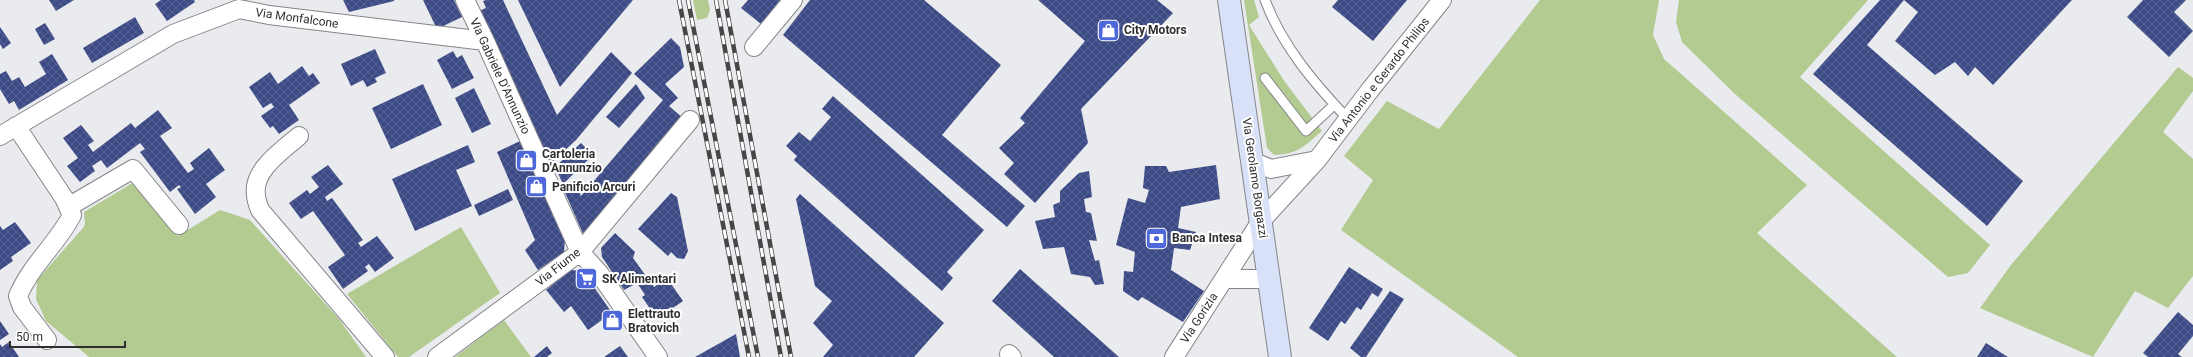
<svg xmlns="http://www.w3.org/2000/svg" width="2193" height="357" viewBox="0 0 2193 357" font-family="Roboto,sans-serif">
<defs>
<pattern id="building-cross-hatch" width="8" height="8" patternUnits="userSpaceOnUse"><rect width="8" height="8" fill="#3c4a86"/><path d="M0 0l8 8M0 8l8-8" fill="none" stroke="#576292"/></pattern>
</defs>
<rect width="100%" height="100%" fill="#eaebef"/>
<path fill="#b3ca91" d="M693 0H708L710 10 707 18 697 20Z
M1244 0H1254L1259 17 1249 25 1285 82 1322 131C1304 146 1299 154 1274 155L1267 148Z
M1540 0H1659L1653 35 1664 59 1807 185 1757 233 1897 357H1518L1341 230 1373 180 1344 156 1387 101 1439 129Z
M1679 0H1868L1800 77 1990 245 1968 273 1948 277 1735 94 1682 42 1676 22Z
M2178 67 2193 78V91L2163 132 2193 159V276L2168 308 2135 291 2093 357 1980 308 2011 265Z
M134 182 178 236 220 210 250 220 339 319 366 357H89L46 321 36 299 37 280 83 228 85 224 84 212Z
M461 227 500 293 409 357H398L347 294Z
M504 320 531 357H455Z"/>
<path fill="url(#building-cross-hatch)" d="M49 0H74L56 11Z
M161 0H194L195 2 167 21 155 4Z
M343 0H394V1L349 12Z
M423 0H454L462 17 437 29Z
M486 0H503L557 115 611 52 632 73 576 140 551 163 479 11 486 8 483 1Z
M518 0H633L560 87Z
M748 0H780L761 24 741 8Z
M810 0H924L1001 65 942 135 1025 206 1007 227 783 35Z
M1038 0H1157L1173 13 1081 109 1088 143 1035 203 1004 174 1014 163 999 148 1025 123 1020 118 1085 41Z
M1338 0H1407L1373 41 1332 7Z
M1880 0H2072L1993 85 1975 67 1968 76 1955 62 1935 75 1895 41 1918 12 1904 0 1867 45 2023 181 1987 226 1813 74Z
M2143 0H2186L2174 12 2193 31 2169 57 2127 17Z
M135 17 144 33 92 63 83 48Z
M45 23 55 39 44 45 35 29Z
M0 27 11 43 3 49 0 44Z
M671 38 680 47 684 67 665 84 678 98 669 106 684 119 584 236 563 188 576 184 581 196 663 100 634 74Z
M375 49 386 73 375 78 377 82 367 87 363 80 351 86 341 64Z
M453 51 457 58 462 55 474 78 452 89 437 60Z
M52 54 68 80 19 110 14 101 9 104 0 89V74L6 71 12 81 19 77 25 87 46 74 39 62Z
M302 66 309 76 313 73 320 83 289 105 299 120 279 134 273 126 270 128 261 116 274 107 271 103 263 108 249 87 270 72 278 84Z
M423 84 442 125 391 149 372 108Z
M636 84 645 98 619 128 606 117Z
M474 88 491 124 472 133 455 98Z
M833 96 984 230 947 272 953 278 942 291 794 160 797 156 786 146 799 132 810 141 831 117 822 109Z
M158 110 172 128 160 136 188 173 194 169 190 163 209 148 225 170 206 184 216 197 195 214 177 189 181 187 179 185 170 192 140 152 145 149 140 143 107 168 101 160 92 166 95 171 80 182 67 166 78 158 63 138 81 125 94 141 88 145 93 152 131 123 135 128Z
M520 141 565 239 564 252 538 270 525 250 535 240 497 152Z
M581 143 593 155 563 184 555 167Z
M468 145 475 162 456 170 472 206 415 231 392 179Z
M328 165 343 184 325 197 327 201 332 198 363 240 358 243 361 247 377 236 394 258 375 272 369 264 365 267 368 271 343 289 328 267 345 255 313 211 301 219 289 203 307 190 310 194 319 187 311 177Z
M1216 165 1220 199 1181 207 1178 228 1196 232 1190 250 1174 248 1171 270 1204 291 1183 322 1142 297 1138 301 1123 291 1124 271 1133 272 1135 252 1116 245 1128 198 1145 203 1149 190 1143 188 1145 166H1166L1169 172Z
M1089 171 1092 197 1084 199 1086 212 1091 213 1097 241 1089 240 1095 261 1099 260 1104 284 1095 285 1090 277 1071 274 1064 247 1043 249 1035 221 1055 217 1053 205 1060 202V191L1079 173Z
M508 189 513 200 479 216 474 205Z
M671 193 677 197 688 251 684 259 677 258 671 252 668 256 638 229Z
M800 194 944 323 914 357H823L833 345 813 323 832 301 815 286 796 199Z
M15 222 31 243 11 257 13 261 0 270V226L3 230Z
M615 233 635 252 633 258 654 287 667 278 683 301 657 319 642 297 645 295 637 283 624 290 602 257 601 248Z
M1349 267 1383 289 1378 297 1372 293 1361 310 1357 307 1345 324 1341 321 1328 341 1309 328Z
M1020 269 1119 357H1054L992 301Z
M571 270 583 271 612 313 588 330 571 306 564 312 546 290Z
M1390 291 1404 299 1366 357H1361L1350 348Z
M2178 312 2193 325V336L2178 354 2182 357H2148L2143 353Z
M0 321 9 334 0 340Z
M736 334 740 357H695Z
M9 342 19 357H0V344L2 347Z
M1986 343 2008 357H1977Z
M547 346 552 353 547 357H534Z
M620 346 628 357H604Z"/>
<g fill="none" stroke-linecap="round" stroke-linejoin="round">
<defs>
<path id="lane" d="M1265 0C1282 46 1315 84 1348 119
M1265 78 1306 131 1334 105"/>
<path id="street" d="M465 0 485 41 580 252 599 273 658 357
M754 47 793 0
M16 126 64 198 72 215C57 244 31 265 18 296L22 307 47 340
M0 136 173 34 239 9 269 15 485 41
M299 136C283 150 252 170 256 195 256 200 258 205 260 210L385 357
M1254 162 1271 169 1317 160
M68 207 133 169 179 225
M1224 279H1269
M1009 354 1012 357
M437 357 580 252 690 120
M1174 357 1261 221 1317 160 1370 90 1442 0"/>
<path id="secondary" d="M1229 0 1280 357"/>
</defs>
<use href="#lane" stroke="#858689" stroke-width="11"/>
<use href="#street" stroke="#858689" stroke-width="20"/>
<use href="#secondary" stroke="#858689" stroke-width="24"/>
<use href="#lane" stroke="#fff" stroke-width="9"/>
<use href="#street" stroke="#fff" stroke-width="18"/>
<use href="#secondary" stroke="#d8e1f8" stroke-width="22"/>
<defs>
<path id="rail" d="M679 0 749 357
M688 0 758 357
M716 0 781 357
M725 0 791 357"/>
</defs>
<use href="#rail" stroke="#464647" stroke-width="4.5"/>
<use href="#rail" stroke="#fff" stroke-width="3" stroke-dasharray="9" stroke-linecap="butt"/>
</g>
<defs>
<symbol id="shop-square" viewBox="-11 -11 22 22"><rect x="-9" y="-9" width="18" height="18" rx="4" fill="#4e68dc" stroke="#fff"/><path d="M-5-2.5h2.3a2.7 3.5 0 0 1 5.4 0H5L5.5 6h-11ZM-1.5-2.5h3a1.5 2.3 0 0 0-3 0Z" fill="#fff"/></symbol>
<symbol id="bank-square" viewBox="-11 -11 22 22"><rect x="-9" y="-9" width="18" height="18" rx="4" fill="#4e68dc" stroke="#fff"/><path d="M-6-4H6V4H-6ZM0-2.3a2.3 2.3 0 1 0 0 4.6a2.3 2.3 0 1 0 0-4.6Z" fill="#fff"/></symbol>
<symbol id="supermarket-square" viewBox="-11 -11 22 22"><rect x="-9" y="-9" width="18" height="18" rx="4" fill="#4e68dc" stroke="#fff"/><path d="M-6-5.5h2.5l.6 2H6L4.5 2H-2.5L-4.4-4H-6ZM-1.5 3.2a1.3 1.3 0 1 0 .1 0ZM3 3.2a1.3 1.3 0 1 0 .1 0Z" fill="#fff"/></symbol>
</defs>
<g fill-rule="evenodd">
<use href="#shop-square" x="1096" y="18" width="25" height="25"/>
<use href="#shop-square" x="514" y="148" width="25" height="25"/>
<use href="#shop-square" x="524" y="174" width="25" height="25"/>
<use href="#bank-square" x="1144" y="226" width="25" height="25"/>
<use href="#supermarket-square" x="574" y="266" width="25" height="25"/>
<use href="#shop-square" x="600" y="308" width="25" height="25"/>
</g>
<g text-anchor="middle" stroke-width="4" stroke-linejoin="round" paint-order="stroke">
<g font-size="12" fill="#2f2f30" stroke="#fff">
<text transform="translate(297 18) rotate(8)" y="4">Via Monfalcone</text>
<text transform="translate(500 76) rotate(65)" y="4">Via Gabriele D'Annunzio</text>
<text transform="translate(1379 80) rotate(-52)" y="4">Via Antonio e Gerardo Philips</text>
<text transform="translate(1255 178) rotate(82)" y="4">Via Gerolamo Borgazzi</text>
<text transform="translate(558 267) rotate(-38)" y="4">Via Fiume</text>
<text transform="translate(1199 318) rotate(-57)" y="4">Via Gorizia</text>
</g>
<g font-size="12" font-weight="bold" fill="#2f2f30" stroke="#fff" text-anchor="start">
<text x="1124" y="34">City Motors</text>
<text x="542" y="158">Cartoleria<tspan x="542" dy="14">D'Annunzio</tspan></text>
<text x="552" y="191">Panificio Arcuri</text>
<text x="1172" y="242">Banca Intesa</text>
<text x="602" y="283">SK Alimentari</text>
<text x="628" y="318">Elettrauto<tspan x="628" dy="14">Bratovich</tspan></text>
</g>
</g>
<path d="M10 341v6h115v-6" fill="none" stroke="#2f2f30" stroke-width="2"/>
<text x="16" y="341" font-size="12" fill="#2f2f30" stroke="#ffffff" stroke-width="3" paint-order="stroke">50 m</text>
</svg>
